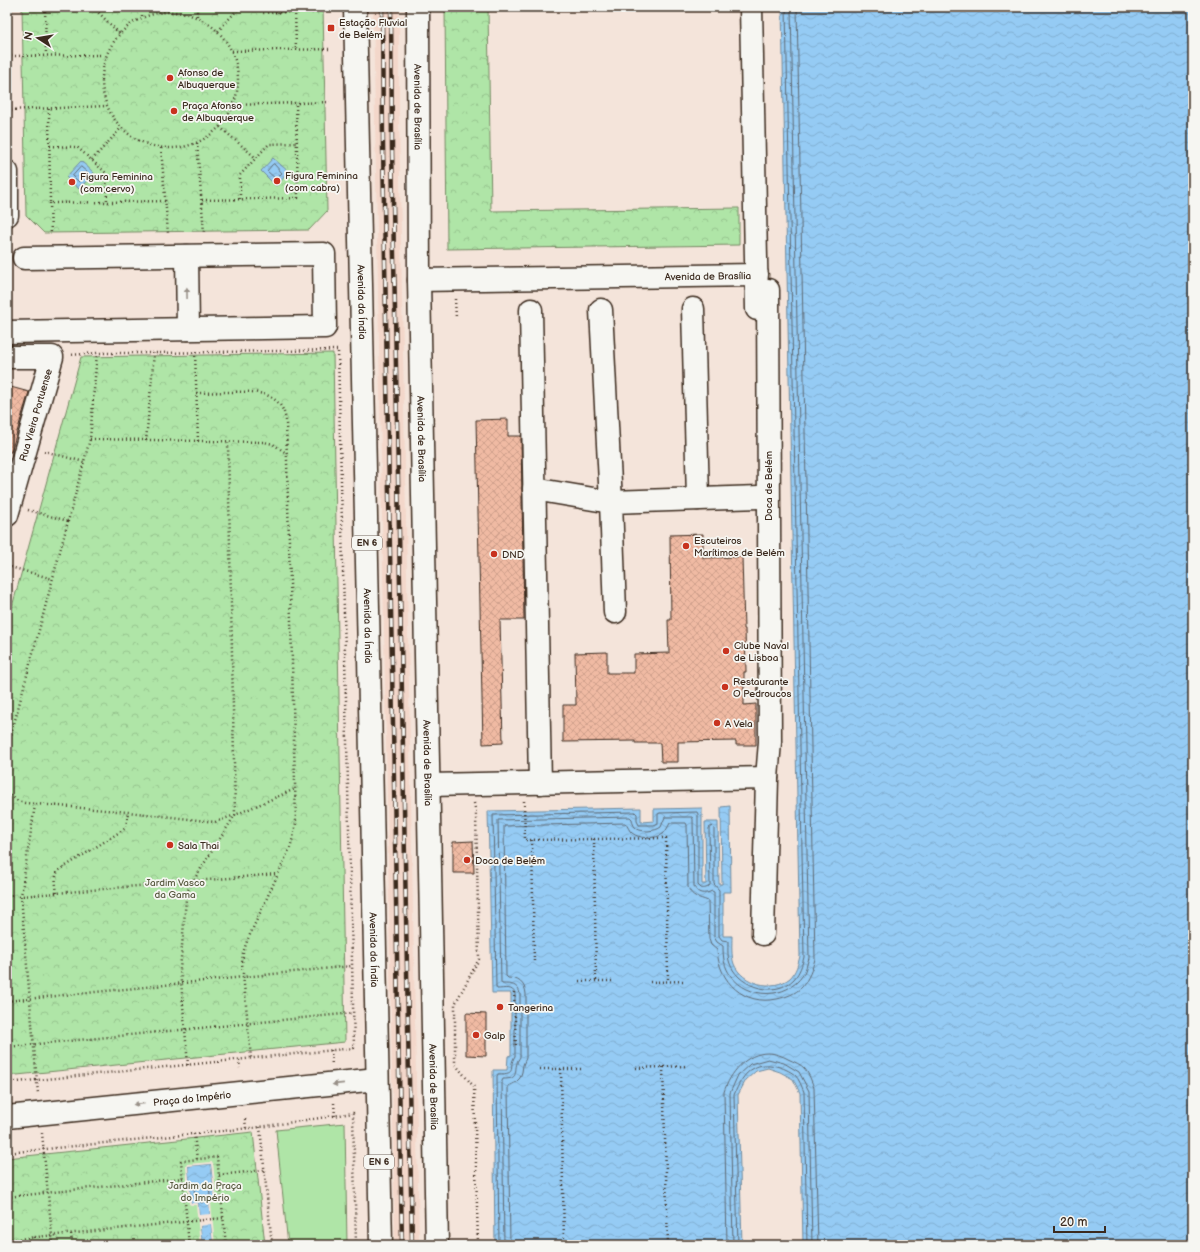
<svg xmlns="http://www.w3.org/2000/svg" width="1200" height="1252" viewBox="0 0 1200 1252" font-family="'Balsamiq Sans',sans-serif">
<defs>
<pattern id="park-crowns" width="20" height="18" patternUnits="userSpaceOnUse"><rect width="20" height="18" fill="#afe5a7"/><path d="M2 6a3 3 0 1 1 6 0M12 15a3 3 0 1 1 6 0" fill="none" stroke="#97c58f"/></pattern>
<pattern id="water-waves" width="16" height="10" patternUnits="userSpaceOnUse"><rect width="16" height="10" fill="#95cbf4"/><path d="M0 5q4-4 8 0t8 0" fill="none" stroke="#81aed1"/></pattern>
<pattern id="building-cross-hatch" width="8" height="8" patternUnits="userSpaceOnUse"><rect width="8" height="8" fill="#f0baa3"/><path d="M0 0l8 8M0 8l8-8" fill="none" stroke="#cfa08c"/></pattern>
</defs>
<rect width="100%" height="100%" fill="#f4e4da"/>
<filter id="ink" filterUnits="userSpaceOnUse"><feTurbulence type="fractalNoise" baseFrequency=".025" numOctaves="2"/><feDisplacementMap in="SourceGraphic" scale="8" xChannelSelector="R" yChannelSelector="G"/><feConvolveMatrix kernelMatrix="1 2 1 2 8 2 1 2 1" color-interpolation-filters="sRGB"/></filter>
<g filter="url(#ink)">
<path fill="#f3d7ca" d="M373 7H399V110L401 239 419 1245H395Z"/>
<path fill="#afe5a7" stroke="#758862" d="M345 1123 347 1245H288L276 1130Z"/>
<path fill="url(#park-crowns)" stroke="#758862" d="M22 7H323L327 211 309 230 44 233 26 215Z
M445 7H488L491 211 739 208V245L447 249Z
M333 353 345 1042 7 1076V625L81 357Z
M253 1132 265 1245H7V1158Z"/>
<path fill="url(#water-waves)" stroke="#718b9e" d="M782 7H1193V1245H803L800 1093 793 1079 780 1072 768 1068 756 1071 746 1080 738 1095 742 1245H495L493 1070H507L508 1056 511 1055V993H492L488 811 641 808V822L654 821V809L702 808V884H706L705 822H718L719 884H722L721 807 730 806 731 892H723V936H732C732 945 731 955 734 964 742 984 773 992 790 978 796 972 798 964 800 956Z
M273 158 289 172 276 186 261 171Z
M81 161 94 173 79 189 66 177Z
M211 1164 215 1201 209 1202 213 1245H202L198 1203 191 1204 188 1166Z"/>
<path fill="#f4e4da" fill-rule="evenodd" d="M212 1162 213 1163 217 1201 216 1203H211L215 1245H213L211 1224 200 1226 202 1245H200L196 1205H191L189 1204 186 1166 187 1164ZM211 1164 215 1201 209 1202 210 1214 199 1215 198 1203H191L188 1166Z"/>
<g fill="none" stroke-linecap="round" stroke-linejoin="round">
<path stroke="#5f6a74" stroke-width="1" d="M274 164 282 173 276 179 267 171 272 165Z
M81 167 87 172 88 174 79 182 73 176Z
M208 1184 209 1186 210 1196 202 1203 195 1198 194 1187 196 1186Z
M499 1245 497 1076 498 1074C519 1074 507 1068 515 1056V994C513 986 504 989 497 989L496 987 493 815 635 812 637 814V821L639 825H654L658 823V814L660 813 697 812 698 814V885L701 888C704 889 708 888 710 885L709 828 712 826 714 828V884L719 890V936L722 940 728 941C728 950 727 958 731 966 741 988 776 998 794 979 800 972 802 965 804 957L786 7
M504 1245 502 1081 503 1079C519 1079 514 1073 517 1063 517 1061 519 1059 520 1057V994C518 984 511 984 502 984L501 982 498 820 630 817 632 819C633 829 639 831 648 831 654 830 657 830 661 827L665 817H692L693 819 694 886C697 894 704 895 712 891L714 892V937L717 942 723 946C723 957 724 967 731 976 748 999 786 1000 803 975 806 970 807 963 809 958L791 7
M510 1245 508 1086 516 1082 520 1078 522 1072 523 1065 526 1058V994C525 983 518 978 508 978L506 976 504 826 625 823C628 826 629 831 632 833 639 839 656 839 663 834 666 831 668 827 670 823H686L687 825 688 887C692 898 699 897 708 901L709 939 711 945 717 950C719 982 744 1006 777 999 786 997 795 994 802 987 809 978 812 970 815 959L797 7
M727 1245 724 1092C730 1073 746 1053 768 1053 774 1053 783 1056 788 1059 794 1062 801 1064 805 1069 809 1074 812 1082 814 1088L818 1245
M733 1245 730 1093 738 1075 750 1064 768 1059 784 1063 799 1072 809 1091 812 1245
M738 1245 734 1095C738 1085 744 1073 754 1068 766 1061 785 1067 795 1075 799 1079 802 1087 804 1092L807 1245"/>
</g>
<path fill="url(#building-cross-hatch)" stroke="#3b2a1e" d="M7 386 29 392 11 452H7Z
M508 419V436H521L524 620H500L503 743 483 744 476 420Z
M703 534V558L742 557 744 629H745L746 672H744V705L756 704V745H736V741L678 742V762H661L660 743H635V741L563 742V705H576L575 653 607 652V673H634V654L669 653 668 620H671L670 535Z
M473 841 474 873H453V842Z
M466 1013 486 1014V1056L466 1055Z"/>
<g fill="none" stroke-linecap="round" stroke-linejoin="round">
<defs>
<g id="minor">
<path d="M751 7 757 309"/>
<path d="M187 256 188 329"/>
<path id="s1" d="M419 280 757 275"/>
<path d="M693 309 698 499"/>
<path d="M531 310 540 783"/>
<path d="M7 332 325 327 324 254 24 258"/>
<path d="M7 357H52L7 515"/>
<path d="M534 489 611 502 601 310"/>
<path d="M615 612 611 502 760 497"/>
<path d="M429 785 767 778"/>
<path d="M763 934 767 778 770 742 768 290"/>
<path id="s2" d="M7 1117 377 1079"/>
</g>
<g id="major">
<path id="s3" d="M355 7C367 420 370 832 381 1245"/>
<path id="s4" d="M418 7 419 280 437 1245"/>
<path d="M7 172V215"/>
</g>
</defs>
<use href="#minor" stroke="#3b2a1e" stroke-width="25"/>
<use href="#major" stroke="#3b2a1e" stroke-width="25"/>
<path stroke="#3b2a1e" stroke-width="2.5" stroke-dasharray="1 3" stroke-linecap="butt" d="M45 7 46 55
M93 7 120 34
M142 7V17
M197 7V17
M258 7 263 13 295 12
M295 7 296 50
M45 9 77 8 78 7
M102 80a68 68 0 1 1 136 0a68 68 0 1 1-136 0Z
M218 31 240 7
M232 51 329 49
M7 56 106 55
M234 105 330 102
M49 109 50 203 165 201
M7 110 107 106
M220 127 256 158
M197 143 204 233
M50 146 77 147 106 173 107 202
M161 148 168 233
M92 160 121 128
M240 199V175L269 144 297 143
M202 200 298 198 296 103
M50 203 51 235
M455 299 456 318
M195 352 198 441
M196 393C208 393 219 392 231 392 255 391 281 391 286 420L296 823 293 837 290 848 247 941 243 953 242 963 251 1058
M90 439 264 442 273 444 286 453
M146 441 154 353
M44 451 84 462
M28 510 68 521
M7 566 53 579
M7 750 90 439 97 353
M7 793 18 801 25 803 128 812 215 822 235 815 295 789
M524 801 525 840 666 838 668 981
M474 803 476 814 479 959 455 1004V1064L474 1087 478 1245
M35 805 21 896 38 1094
M594 839 596 981
M532 840 534 963
M57 893C56 885 54 878 58 871L126 828 128 812
M7 895 21 896 277 874
M579 981H615
M650 982 686 981
M514 992 516 1048
M7 1001 352 966
M7 1047 353 1013
M331 1050 332 1066
M239 1060 240 1068
M188 1065 180 970 186 899 188 890 193 881 235 815 228 442
M663 1067 668 1245
M636 1068 688 1066
M540 1069H584
M561 1069 564 1245
M7 1083 354 1048 338 350 154 353H97L70 355
M334 1103 335 1116
M245 1119 246 1128
M260 1127 272 1245
M42 1133 53 1245
M194 1134 197 1159
M7 1153 260 1127 353 1113 356 1245
M219 1175 264 1170
M7 1197 183 1178
M71 1234 72 1245
M34 1237 35 1245
M7 1240 223 1218
M189 1245 181 1161 217 1157 226 1245"/>
<use href="#minor" stroke="#f6f6f2" stroke-width="22"/>
<use href="#major" stroke="#f6f6f2" stroke-width="22"/>
<defs>
<path id="rail" d="M382 7 383 146 402 1245
M391 7 392 147 412 1245"/>
</defs>
<use href="#rail" stroke="#3b2a1e" stroke-width="4.5"/>
<use href="#rail" stroke="#f6f6f2" stroke-width="3" stroke-dasharray="9" stroke-linecap="butt"/>
</g>
<defs><path id="oneway-solid" d="M-6-.8H1V-3.2L6.5 0L1 3.2V.8H-6Z"/></defs>
<g fill="#989088">
<use href="#oneway-solid" transform="translate(187 293) rotate(-91)"/>
<use href="#oneway-solid" transform="translate(338 1084) rotate(174)"/>
<use href="#oneway-solid" transform="translate(139 1104) rotate(174)"/>
</g>
</g>
<g fill="#c8321e" stroke="#f6f6f2" stroke-width="1.5">
<rect x="327" y="24" width="8" height="8" rx="2"/>
<circle cx="170" cy="78" r="4"/>
<circle cx="174" cy="111" r="4"/>
<circle cx="277" cy="181" r="4"/>
<circle cx="72" cy="182" r="4"/>
<circle cx="686" cy="546" r="4"/>
<circle cx="494" cy="554" r="4"/>
<circle cx="726" cy="651" r="4"/>
<circle cx="725" cy="687" r="4"/>
<circle cx="717" cy="723" r="4"/>
<circle cx="170" cy="845" r="4"/>
<circle cx="467" cy="860" r="4"/>
<circle cx="500" cy="1007" r="4"/>
<circle cx="476" cy="1035" r="4"/>
</g>
<g text-anchor="middle" stroke-width="3.5" stroke-linejoin="round" paint-order="stroke">
<g fill="#f6f6f2" stroke="#73675e" stroke-width="1">
<rect x="352" y="536" width="30" height="14" rx="3"/>
<rect x="364" y="1155" width="30" height="14" rx="3"/>
</g>
<g font-size="9" font-weight="bold" fill="#3b2a1e">
<text x="367" y="546">EN 6</text>
<text x="379" y="1165">EN 6</text>
</g>
<g font-size="10" fill="#3b2a1e" stroke="#f6f6f2" text-anchor="start">
<text x="339" y="26">Estação Fluvial<tspan x="339" dy="12">de Belém</tspan></text>
<text x="178" y="76">Afonso de<tspan x="178" dy="12">Albuquerque</tspan></text>
<text x="182" y="109">Praça Afonso<tspan x="182" dy="12">de Albuquerque</tspan></text>
<text x="285" y="179">Figura Feminina<tspan x="285" dy="12">(com cabra)</tspan></text>
<text x="80" y="180">Figura Feminina<tspan x="80" dy="12">(com cervo)</tspan></text>
<text x="694" y="544">Escuteiros<tspan x="694" dy="12">Marítimos de Belém</tspan></text>
<text x="502" y="558">DND</text>
<text x="734" y="649">Clube Naval<tspan x="734" dy="12">de Lisboa</tspan></text>
<text x="733" y="685">Restaurante<tspan x="733" dy="12">O Pedroucos</tspan></text>
<text x="725" y="727">A Vela</text>
<text x="178" y="849">Sala Thai</text>
<text x="475" y="864">Doca de Belém</text>
<text x="508" y="1011">Tangerina</text>
<text x="484" y="1039">Galp</text>
</g>
<g font-size="10" fill="#3b2a1e" stroke="#f6f6f2">
<text dy="4" stroke="none"><textPath href="#s4" startOffset="100">Avenida de Brasília</textPath></text>
<text dy="4" stroke="none"><textPath href="#s1" startOffset="289">Avenida de Brasília</textPath></text>
<text dy="4" stroke="none"><textPath href="#s3" startOffset="295">Avenida da Índia</textPath></text>
<text transform="translate(35 415) rotate(-74)" y="4">Rua Vieira Portuense</text>
<text dy="4" stroke="none"><textPath href="#s4" startOffset="432">Avenida de Brasília</textPath></text>
<text transform="translate(768 486) rotate(-90)" y="4">Doca de Belém</text>
<text dy="4" stroke="none"><textPath href="#s3" startOffset="619">Avenida da Índia</textPath></text>
<text dy="4" stroke="none"><textPath href="#s4" startOffset="756">Avenida de Brasília</textPath></text>
<text dy="4" stroke="none"><textPath href="#s3" startOffset="943">Avenida da Índia</textPath></text>
<text dy="4" stroke="none"><textPath href="#s4" startOffset="1080">Avenida de Brasília</textPath></text>
<text dy="4" stroke="none"><textPath href="#s2" startOffset="186">Praça do Império</textPath></text>
</g>
<g font-size="10" fill="#585940" stroke="#f6f6f2">
<text x="175" y="886">Jardim Vasco<tspan x="175" dy="12">da Gama</tspan></text>
<text x="205" y="1189">Jardim da Praça<tspan x="205" dy="12">do Império</tspan></text>
</g>
</g>
<rect width="1200" height="1252" fill="none" stroke="#f6f6f2" stroke-width="24"/>
<rect x="12" y="12" width="1176" height="1228" fill="none" stroke="#3b2a1e" stroke-width="1.5" filter="url(#ink)"/>
<g transform="translate(38 38) rotate(282)" stroke="#f6f6f2" stroke-width="3" paint-order="stroke">
<path d="M0-3L7 15L0 10L-7 15Z" fill="#3b2a1e"/>
<text y="-6" font-size="11" font-weight="bold" text-anchor="middle" fill="#3b2a1e">N</text>
</g>
<path d="M1054 1226v6h51v-6" fill="none" stroke="#3b2a1e" stroke-width="2"/>
<text x="1060" y="1226" font-size="12" fill="#3b2a1e" stroke="#f6f6f2" stroke-width="3" paint-order="stroke">20 m</text>
</svg>
